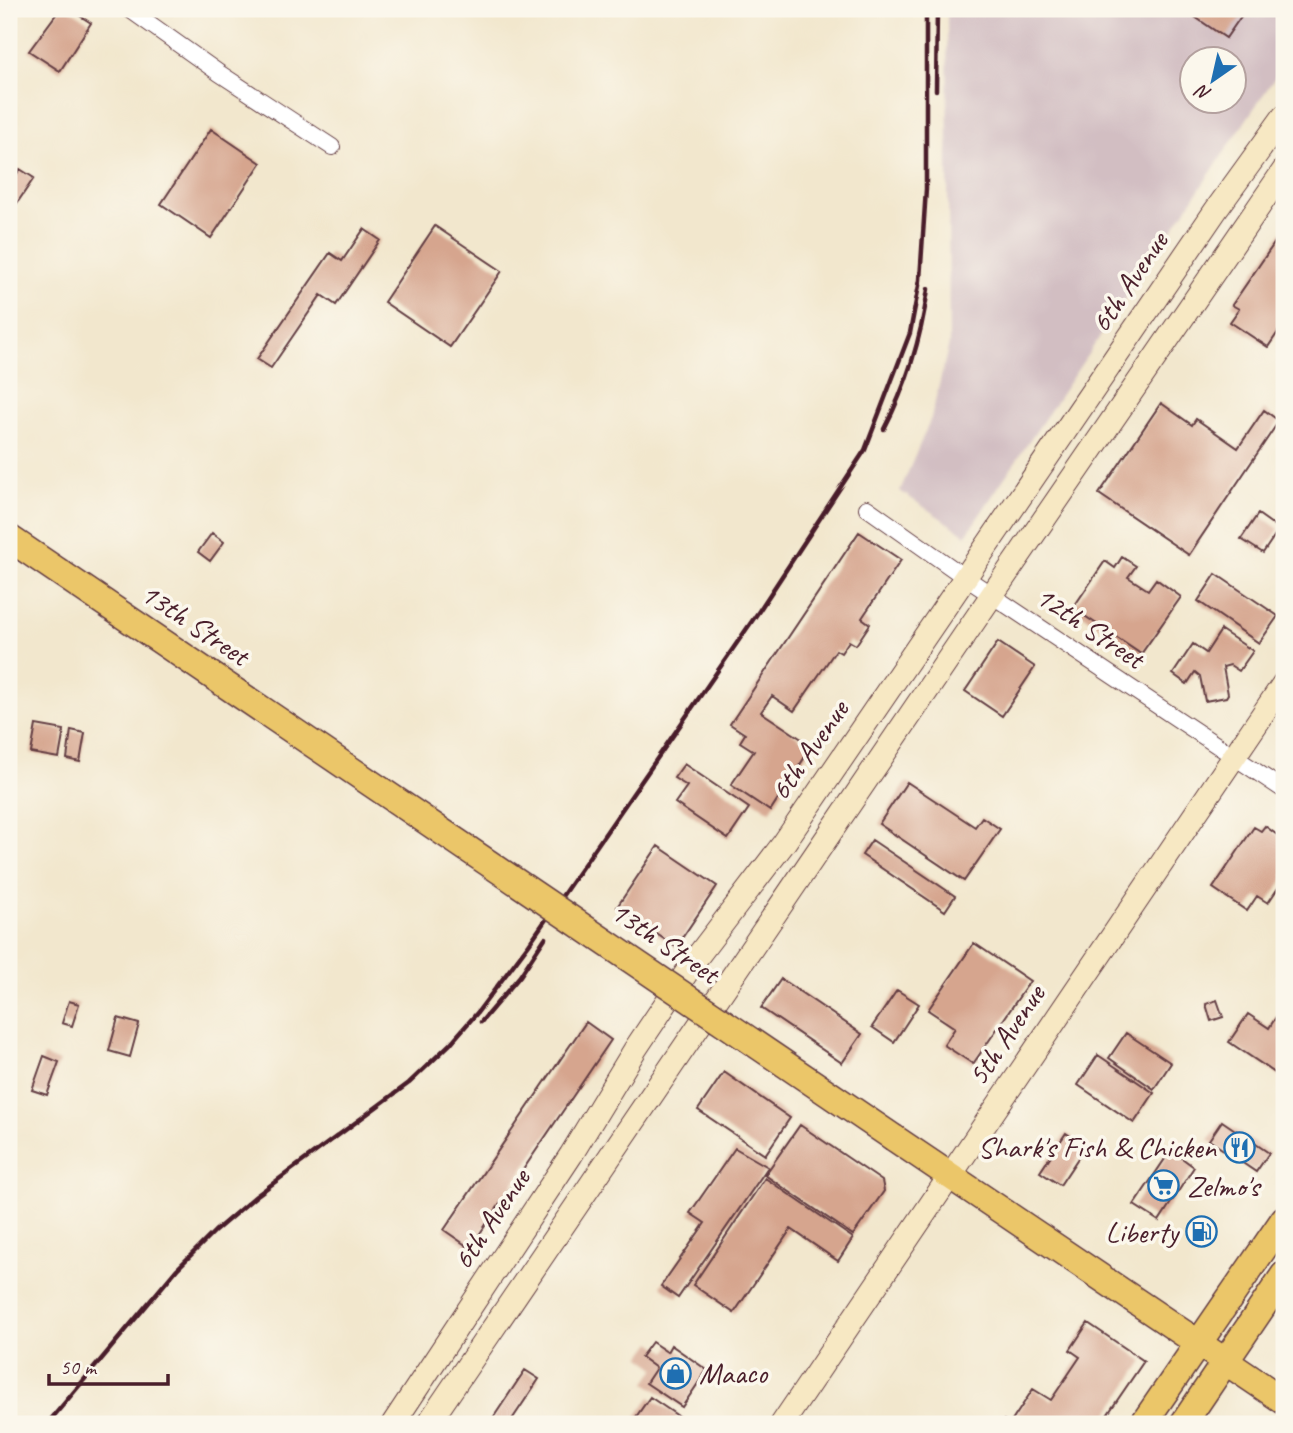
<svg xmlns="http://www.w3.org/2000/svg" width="1293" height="1433" viewBox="0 0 1293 1433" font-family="Caveat,sans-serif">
<rect width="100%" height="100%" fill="#fbf7ec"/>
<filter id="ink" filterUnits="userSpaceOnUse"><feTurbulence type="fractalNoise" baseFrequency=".0143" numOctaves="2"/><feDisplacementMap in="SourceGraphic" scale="14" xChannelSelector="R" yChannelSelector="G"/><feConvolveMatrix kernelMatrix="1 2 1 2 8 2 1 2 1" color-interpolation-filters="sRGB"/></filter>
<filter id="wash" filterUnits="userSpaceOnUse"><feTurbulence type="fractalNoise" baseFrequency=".00686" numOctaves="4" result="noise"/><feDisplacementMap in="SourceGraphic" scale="28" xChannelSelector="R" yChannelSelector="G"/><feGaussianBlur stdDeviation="1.57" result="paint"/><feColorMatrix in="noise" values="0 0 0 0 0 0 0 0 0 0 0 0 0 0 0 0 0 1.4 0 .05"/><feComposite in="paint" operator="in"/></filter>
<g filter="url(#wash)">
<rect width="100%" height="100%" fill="#f2e7cd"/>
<path fill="#d2bec2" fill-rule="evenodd" d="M947 9H1284V64L966 535 900 491 931 418 949 344ZM1192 60H1234V102H1192Z"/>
<g id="blocks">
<path fill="#d6a58e" d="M60 9H69L91 23 60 71 29 51Z
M1201 9H1246L1226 38 1195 17Z
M211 129 261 163 211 238 161 204Z
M20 169 34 178 17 203 9 197V186Z
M435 226 502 271 450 347 384 302Z
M364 229 380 240 336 305 321 295 271 368 257 359 330 253 342 261Z
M1284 229V323L1268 347 1230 322 1239 309 1232 305Z
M1161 403 1192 425 1196 419 1238 448 1264 410 1279 421 1189 555 1099 494Z
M1258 514 1279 529 1263 553 1241 539Z
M859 532 901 560 862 618 870 624 856 645 849 641 841 653 836 650 794 711 772 696 761 712 812 746 770 811 731 785 754 751 740 742 745 734 730 724Z
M212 533 224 542 210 561 198 552Z
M1122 557 1136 566 1128 577 1148 590 1156 579 1181 597 1141 654 1073 608 1105 561 1115 568Z
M1216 574 1278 616 1259 643 1198 601Z
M1221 630 1253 651 1239 671 1230 665 1223 667 1228 694 1226 697 1205 701 1200 676 1195 672 1187 684 1173 674 1193 644 1206 653Z
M998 642 1035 667 1002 716 965 691Z
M36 725 64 730 59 758 31 753Z
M71 730 85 733 80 762 67 759Z
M684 764 749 808 728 839 675 803 687 786 674 778Z
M907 782 975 827 982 817 1000 829 964 881 879 824Z
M1265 826 1284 840V879L1268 903 1257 896 1247 911 1213 888 1254 827 1261 831Z
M872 840 955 896 945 911 862 855Z
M658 846 717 886 676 947 617 907Z
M974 943 1030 981 973 1064 944 1045 955 1028 928 1010Z
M781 979 862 1034 842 1063 761 1008Z
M897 990 919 1004 894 1042 872 1027Z
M1217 1000 1223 1017 1211 1021 1206 1004Z
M69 1001 79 1004 72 1026 62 1023Z
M1248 1014 1269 1028 1276 1017 1284 1022V1079L1229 1042Z
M118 1018 139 1024 130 1057 109 1051Z
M586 1022 611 1040 470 1248 444 1230Z
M1126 1033 1171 1063 1154 1089 1109 1058Z
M1098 1055 1154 1093 1134 1123 1078 1085Z
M44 1056 59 1062 47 1095 32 1090Z
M724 1072 790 1118 765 1155 698 1110Z
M1222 1121 1269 1153 1256 1172 1209 1140Z
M800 1125 882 1181 884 1191 853 1235 765 1175Z
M1066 1133 1086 1146 1060 1185 1040 1172Z
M735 1148 768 1167 678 1298 661 1286 705 1223 690 1213Z
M1171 1150 1194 1167 1159 1221 1134 1205Z
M765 1178 853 1238 838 1261 791 1229 734 1313 693 1285Z
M1088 1323 1144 1361 1101 1424H1001L1004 1420 1010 1424 1033 1389 1051 1400 1080 1357 1070 1350Z
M652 1342 667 1352 671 1345 707 1370 682 1407 646 1383 656 1368 641 1357Z
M525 1370 539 1379 509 1424H489Z
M650 1397 678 1416 672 1424H631Z"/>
</g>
</g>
<g filter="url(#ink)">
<use href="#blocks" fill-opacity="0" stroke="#633d43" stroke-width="2"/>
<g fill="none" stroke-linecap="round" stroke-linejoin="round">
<defs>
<path id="street" d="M129 9 219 73 332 147
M867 508 966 578 1284 790"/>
<path id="secondary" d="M393 1424 571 1155 636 1048 697 957 784 843 1216 210 1284 116
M428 1424 992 595 1284 170
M782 1424 1284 683"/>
<path id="primary" d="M894 1138 1284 1401
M1143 1424 1284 1219
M1183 1424 1284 1275"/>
</defs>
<use href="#street" stroke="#633d43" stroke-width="18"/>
<use href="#secondary" stroke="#633d43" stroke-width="25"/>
<use href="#primary" stroke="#633d43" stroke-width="29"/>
<use href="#street" stroke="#fff" stroke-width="16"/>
<use href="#secondary" stroke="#f7e8c3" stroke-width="23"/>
<use href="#primary" stroke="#ebc669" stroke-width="26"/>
<path stroke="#4a1f2b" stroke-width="4.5" d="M936 90 937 9
M884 429C907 385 921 338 928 289
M481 1022 520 976 545 938
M47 1424 177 1269 215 1231 256 1196 409 1083 450 1044 477 1013 529 944 759 611 865 450 910 333 920 280 926 189V9"/>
<defs>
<path id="primary-bridge" d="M9 538 894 1138"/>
</defs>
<use href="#primary-bridge" stroke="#633d43" stroke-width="29" stroke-linecap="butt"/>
<use href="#primary-bridge" stroke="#ebc669" stroke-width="26"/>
</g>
</g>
<defs>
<symbol id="restaurant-ring" viewBox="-11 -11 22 22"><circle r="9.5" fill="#fbf7ec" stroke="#1f6fb2" stroke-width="1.5"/><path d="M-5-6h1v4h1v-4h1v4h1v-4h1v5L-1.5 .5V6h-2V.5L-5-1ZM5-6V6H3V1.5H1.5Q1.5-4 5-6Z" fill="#1f6fb2"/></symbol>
<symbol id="supermarket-ring" viewBox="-11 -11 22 22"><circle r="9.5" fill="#fbf7ec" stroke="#1f6fb2" stroke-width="1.5"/><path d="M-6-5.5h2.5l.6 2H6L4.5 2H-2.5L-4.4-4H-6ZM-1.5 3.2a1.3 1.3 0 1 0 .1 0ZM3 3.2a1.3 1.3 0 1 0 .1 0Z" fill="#1f6fb2"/></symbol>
<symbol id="fuel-ring" viewBox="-11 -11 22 22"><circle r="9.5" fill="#fbf7ec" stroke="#1f6fb2" stroke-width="1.5"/><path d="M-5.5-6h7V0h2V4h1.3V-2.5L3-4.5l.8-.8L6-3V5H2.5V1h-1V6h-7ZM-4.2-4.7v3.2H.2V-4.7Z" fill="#1f6fb2"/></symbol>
<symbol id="shop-ring" viewBox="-11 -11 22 22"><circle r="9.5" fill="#fbf7ec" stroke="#1f6fb2" stroke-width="1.5"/><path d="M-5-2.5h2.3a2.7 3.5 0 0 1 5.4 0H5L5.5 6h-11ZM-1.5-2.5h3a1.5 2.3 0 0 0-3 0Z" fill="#1f6fb2"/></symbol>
</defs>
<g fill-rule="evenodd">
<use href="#restaurant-ring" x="1222" y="1130" width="35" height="35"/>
<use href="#supermarket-ring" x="1146" y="1168" width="35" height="35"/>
<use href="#fuel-ring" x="1184" y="1214" width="35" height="35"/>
<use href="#shop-ring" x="658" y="1356" width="35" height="35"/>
</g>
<g text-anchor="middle" stroke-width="7" stroke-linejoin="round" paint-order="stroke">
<g font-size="30" fill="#4a1f2b" stroke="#fbf7ec">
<text transform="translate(1129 282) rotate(-56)" y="10">6th Avenue</text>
<text transform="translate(195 624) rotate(34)" y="10">13th Street</text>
<text transform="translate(1090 627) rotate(34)" y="10">12th Street</text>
<text transform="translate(809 750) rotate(-55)" y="10">6th Avenue</text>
<text transform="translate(665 942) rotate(34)" y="10">13th Street</text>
<text transform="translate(1006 1035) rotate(-56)" y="10">5th Avenue</text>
<text transform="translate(491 1219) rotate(-56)" y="10">6th Avenue</text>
</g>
<g font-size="30" fill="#4a1f2b" stroke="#fbf7ec" text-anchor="end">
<text x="1216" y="1157">Shark's Fish &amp; Chicken</text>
<text x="1187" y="1196" text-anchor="start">Zelmo's</text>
<text x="1178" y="1242">Liberty</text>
<text x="699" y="1383" text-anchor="start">Maaco</text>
</g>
</g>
<rect width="1293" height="1433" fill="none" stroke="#fbf7ec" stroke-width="35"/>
<g transform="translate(1213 80) rotate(214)"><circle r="33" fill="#fbf7ec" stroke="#b4a19f" stroke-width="2"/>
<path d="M0-5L12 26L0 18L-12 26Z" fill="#1f6fb2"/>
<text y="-10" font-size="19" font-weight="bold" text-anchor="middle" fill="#4a1f2b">N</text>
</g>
<path d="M49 1374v10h119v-10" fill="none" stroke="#4a1f2b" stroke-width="3.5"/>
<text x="60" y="1374" font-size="21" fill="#4a1f2b" stroke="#fbf7ec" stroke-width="5" paint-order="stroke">50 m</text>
</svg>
